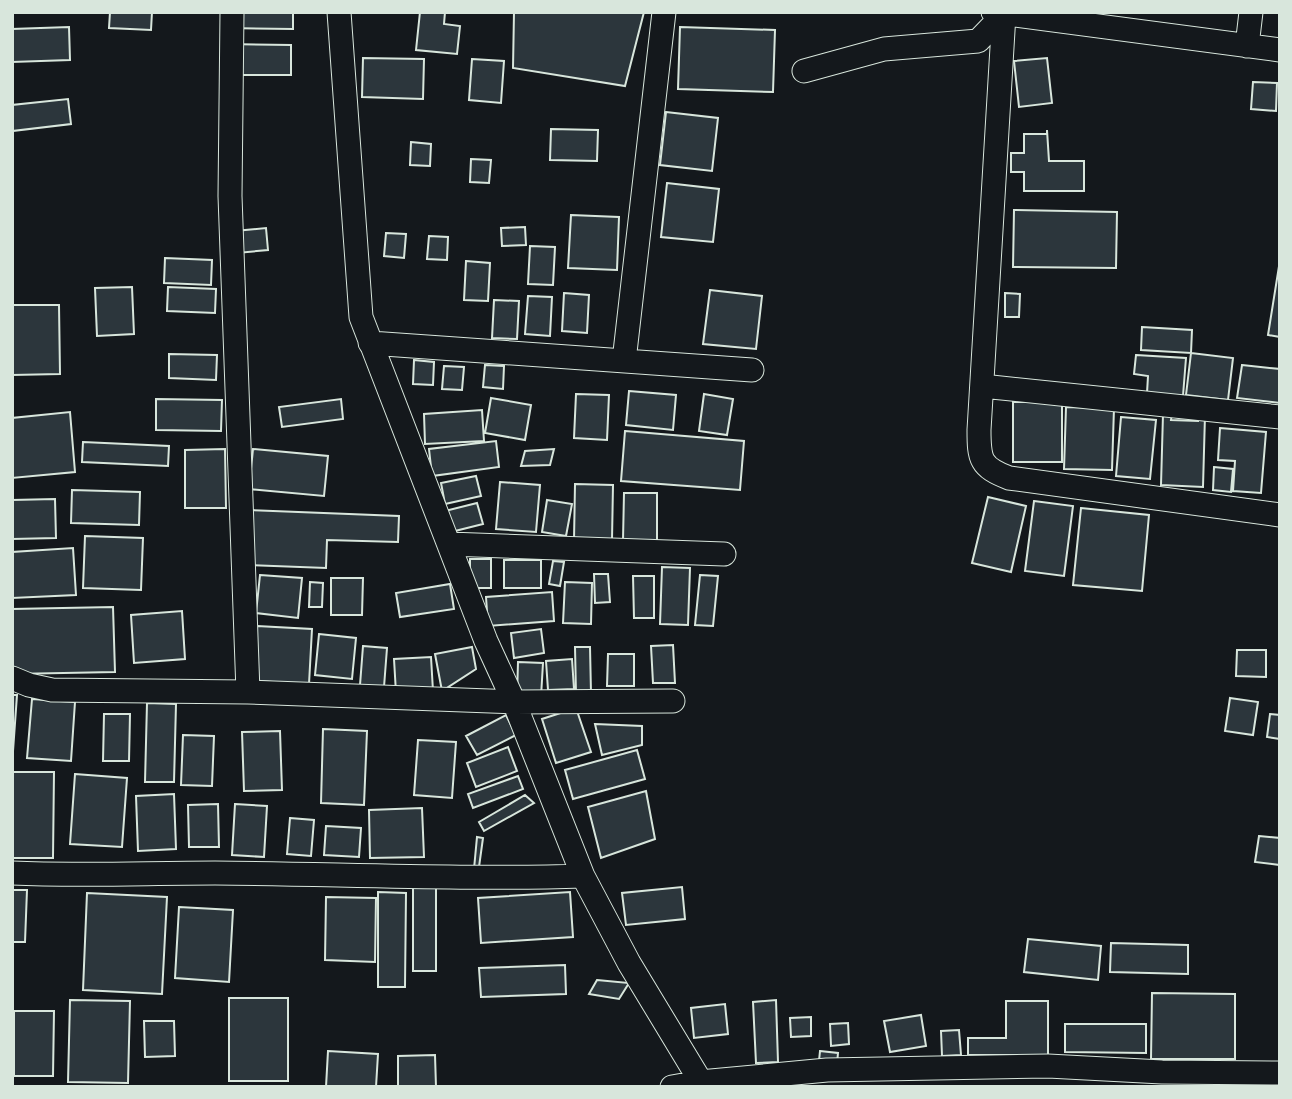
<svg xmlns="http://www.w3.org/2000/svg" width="1292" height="1099" viewBox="0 0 1292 1099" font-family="'DM Sans',sans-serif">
<rect width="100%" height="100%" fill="#14181c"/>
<path fill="#2c363c" stroke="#d8e6dc" stroke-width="2" d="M110 12H152L151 30 109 28Z
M227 12H293V29L227 28Z
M420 12H445L444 24 460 26 457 54 416 50Z
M514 12H644L625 86 513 68Z
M69 27 70 60 12 62V29Z
M680 27 775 30 773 92 678 89Z
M226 44 291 45V75H226Z
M363 58 424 59 423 99 362 97Z
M1047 58 1052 103 1019 107 1014 61Z
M472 59 504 61 501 103 469 100Z
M1253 82 1277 83 1276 111 1251 109Z
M68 99 71 124 12 131V105Z
M666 112 718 118 712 171 660 165Z
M551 129 598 130 597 161 550 160Z
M1047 130 1049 161H1084V191H1024V172H1011V153H1024V134H1047Z
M411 142 431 144 430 166 410 165Z
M471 159 491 160 489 183 470 182Z
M667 183 719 189 713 242 661 237Z
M1014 210 1117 212 1116 268 1013 267Z
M571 215 619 217 617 270 568 268Z
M525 227 526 245 502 246 501 228Z
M266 228 268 250 237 253 235 231Z
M386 233 406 234 404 258 384 256Z
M429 236 448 237 447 260 427 259Z
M530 246 555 247 553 285 528 284Z
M165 258 212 260 211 285 164 283Z
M1280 260V337L1268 335Z
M466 261 490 263 488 301 464 300Z
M132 287 134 334 97 336 95 288Z
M168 287 216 289 215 313 167 311Z
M710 290 762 296 756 349 703 344Z
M564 293 589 295 587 333 562 331Z
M1005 293 1020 294 1019 317H1005Z
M528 296 552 297 550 336 525 334Z
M494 300 519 301 517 339 492 338Z
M12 305H59L60 374 12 375Z
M1142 327 1192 330 1191 353 1141 350Z
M1191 353 1233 358 1228 400 1186 395Z
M169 354 217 355 216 380 169 378Z
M1136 355 1186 358 1183 396 1147 393 1148 376 1134 374Z
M414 360 434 362 433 385 413 384Z
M485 365 504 366 503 389 483 387Z
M1242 365 1280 369V403L1237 398Z
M444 366 464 367 462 390 442 389Z
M629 391 676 395 673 430 626 425Z
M576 394 609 395 607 440 574 438Z
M704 394 733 399 727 435 699 431Z
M491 398 531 405 525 440 485 433Z
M156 399 222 400 221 431 156 430Z
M341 399 343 419 282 427 279 407Z
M1013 402H1062V462H1013Z
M1066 407 1114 408 1112 470 1064 469Z
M482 410 484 441 425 444 424 414Z
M70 412 75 472 12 478V418Z
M1163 414H1172L1171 420 1198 421V415H1205L1203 487 1161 485Z
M1121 417 1156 420 1150 479 1116 476Z
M1220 428 1266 432 1261 493 1233 491 1235 461 1218 460Z
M625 431 744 441 740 490 621 481Z
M496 441 499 467 432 476 429 449Z
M83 442 169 446 168 466 82 462Z
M225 449 226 508H185V450Z
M253 449 328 456 324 496 249 489Z
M554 449 550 465 521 466 525 451Z
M1214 467 1233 469 1231 492 1213 490Z
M476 476 481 496 445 504 441 483Z
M500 482 540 485 536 532 496 529Z
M575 484 613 485 612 540H574Z
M72 490 140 492 139 525 71 523Z
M624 493H657V541L623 540Z
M988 497 1026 506 1011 572 972 563Z
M55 499 56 538 12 539V500Z
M547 500 572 504 566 536 542 532Z
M1034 501 1073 506 1064 576 1025 571Z
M477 503 483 524 451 532 445 511Z
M1081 508 1149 515 1142 591 1073 585Z
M249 510 399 516 398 542 327 540 326 568 247 565Z
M85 536 143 538 141 590 83 588Z
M73 548 76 595 12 598V552Z
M470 559H491V588H470Z
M504 560H541V588H504Z
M553 561 564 562 560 586 549 584Z
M662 567 690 568 688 625 660 624Z
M594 574H608L610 602 595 603Z
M260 575 302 578 298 618 256 613Z
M700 575 718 576 713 626 695 625Z
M633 576H654V618H634Z
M331 578H363L362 615H331Z
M310 582 323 583 322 607H309Z
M565 582 592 583 591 624 563 623Z
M450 584 454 609 400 617 396 593Z
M552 592 554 621 488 626 486 597Z
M113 607 115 672 12 674V609Z
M182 611 185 659 134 663 131 615Z
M257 626 312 629 309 684 254 681Z
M541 629 544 653 514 658 511 633Z
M319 634 356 638 352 679 315 675Z
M673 645 675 683H653L651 646Z
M363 646 387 648 384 687 360 685Z
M472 647 476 669 442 691 435 654Z
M575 647H590L591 693 576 694Z
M1237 650H1266V677L1236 676Z
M608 654H634V686H607Z
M431 657 433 691 396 693 394 659Z
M572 659 574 689 548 690 546 661Z
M518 662 543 663 541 697H517Z
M12 695H17L13 751H12Z
M1230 698 1258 702 1253 735 1225 731Z
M32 699 75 702 71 761 27 758Z
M147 703 176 704 174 782H145Z
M576 708 591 752 556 763 542 719Z
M104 714H130L129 761H103Z
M1270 714 1280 715V739L1267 737Z
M506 715 516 735 477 755 466 736Z
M595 724 642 726V745L602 755Z
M323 729 367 731 364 805 321 803Z
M280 731 282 790 244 791 242 732Z
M183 735 214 736 212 786 181 785Z
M418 740 456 742 452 798 414 795Z
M508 747 517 771 476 787 467 763Z
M637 750 645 779 573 799 565 770Z
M12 772H54L53 858H12Z
M75 774 127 778 122 847 70 844Z
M518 776 523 789 473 808 468 794Z
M646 791 655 839 601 858 588 807Z
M174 794 176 849 138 851 136 796Z
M525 795 534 803 484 831 479 822Z
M218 804 219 847H189L188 805Z
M235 804 267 806 264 857 232 855Z
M422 808 424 857 370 858 369 810Z
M290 818 314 820 311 856 287 854Z
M326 826 361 828 359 857 324 855Z
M1259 836 1280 838V865L1255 862Z
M477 837 483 838 479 867 474 869Z
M682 887 685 919 626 925 622 893Z
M413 888H436V971H413Z
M12 890H27L25 942H12Z
M378 892 406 893 405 987H378Z
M570 892 573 937 481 943 478 898Z
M87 893 167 897 162 994 83 990Z
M326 897 376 898 375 962 325 960Z
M179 907 233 910 229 982 175 978Z
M1028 939 1101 946 1098 980 1024 972Z
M1111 943 1188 945V974L1110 972Z
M565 965 566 994 481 997 479 968Z
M597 980 629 983 619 999 589 994Z
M1152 993 1235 994V1059H1151Z
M229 998H288V1081H229Z
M70 1000 130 1001 128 1083 68 1082Z
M776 1000 778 1062 756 1063 753 1002Z
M1006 1001H1048V1055H968V1038H1006Z
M725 1004 728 1034 694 1038 691 1008Z
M14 1011H54L53 1076H14Z
M921 1015 926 1046 890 1052 884 1021Z
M811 1017V1036L791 1037 790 1018Z
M144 1021H174L175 1056 145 1057Z
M848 1023 849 1044 831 1046 830 1024Z
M1065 1024H1146V1053L1065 1052Z
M959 1030 961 1055 942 1056 941 1031Z
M328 1051 378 1054 376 1087H326Z
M820 1051 838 1053 837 1064 819 1061Z
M435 1055 436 1087H398V1056Z"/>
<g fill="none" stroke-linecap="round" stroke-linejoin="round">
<defs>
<path id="minor" d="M232 12 230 196 248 692
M339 12 361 317 486 641 514 702 583 876 629 963 704 1087
M993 12 1280 50
M1004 14 979 430C979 459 980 467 1009 478L1280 515
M1247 46 1251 12
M804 71 884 49 978 41 1004 14
M370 343 752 370
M624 361 664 12
M982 386 1280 417
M449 544 724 554
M12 678 29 685 52 690 248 692 514 702 673 701
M12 873C80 876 147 873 215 873 338 874 460 880 583 876
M672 1087 700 1082 827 1070 1048 1066 1162 1072 1280 1073"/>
</defs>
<use href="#minor" stroke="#d8e6dc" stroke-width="25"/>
<use href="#minor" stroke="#14181c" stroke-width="23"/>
</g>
<rect width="1292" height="1099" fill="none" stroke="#d8e6dc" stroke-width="28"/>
</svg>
